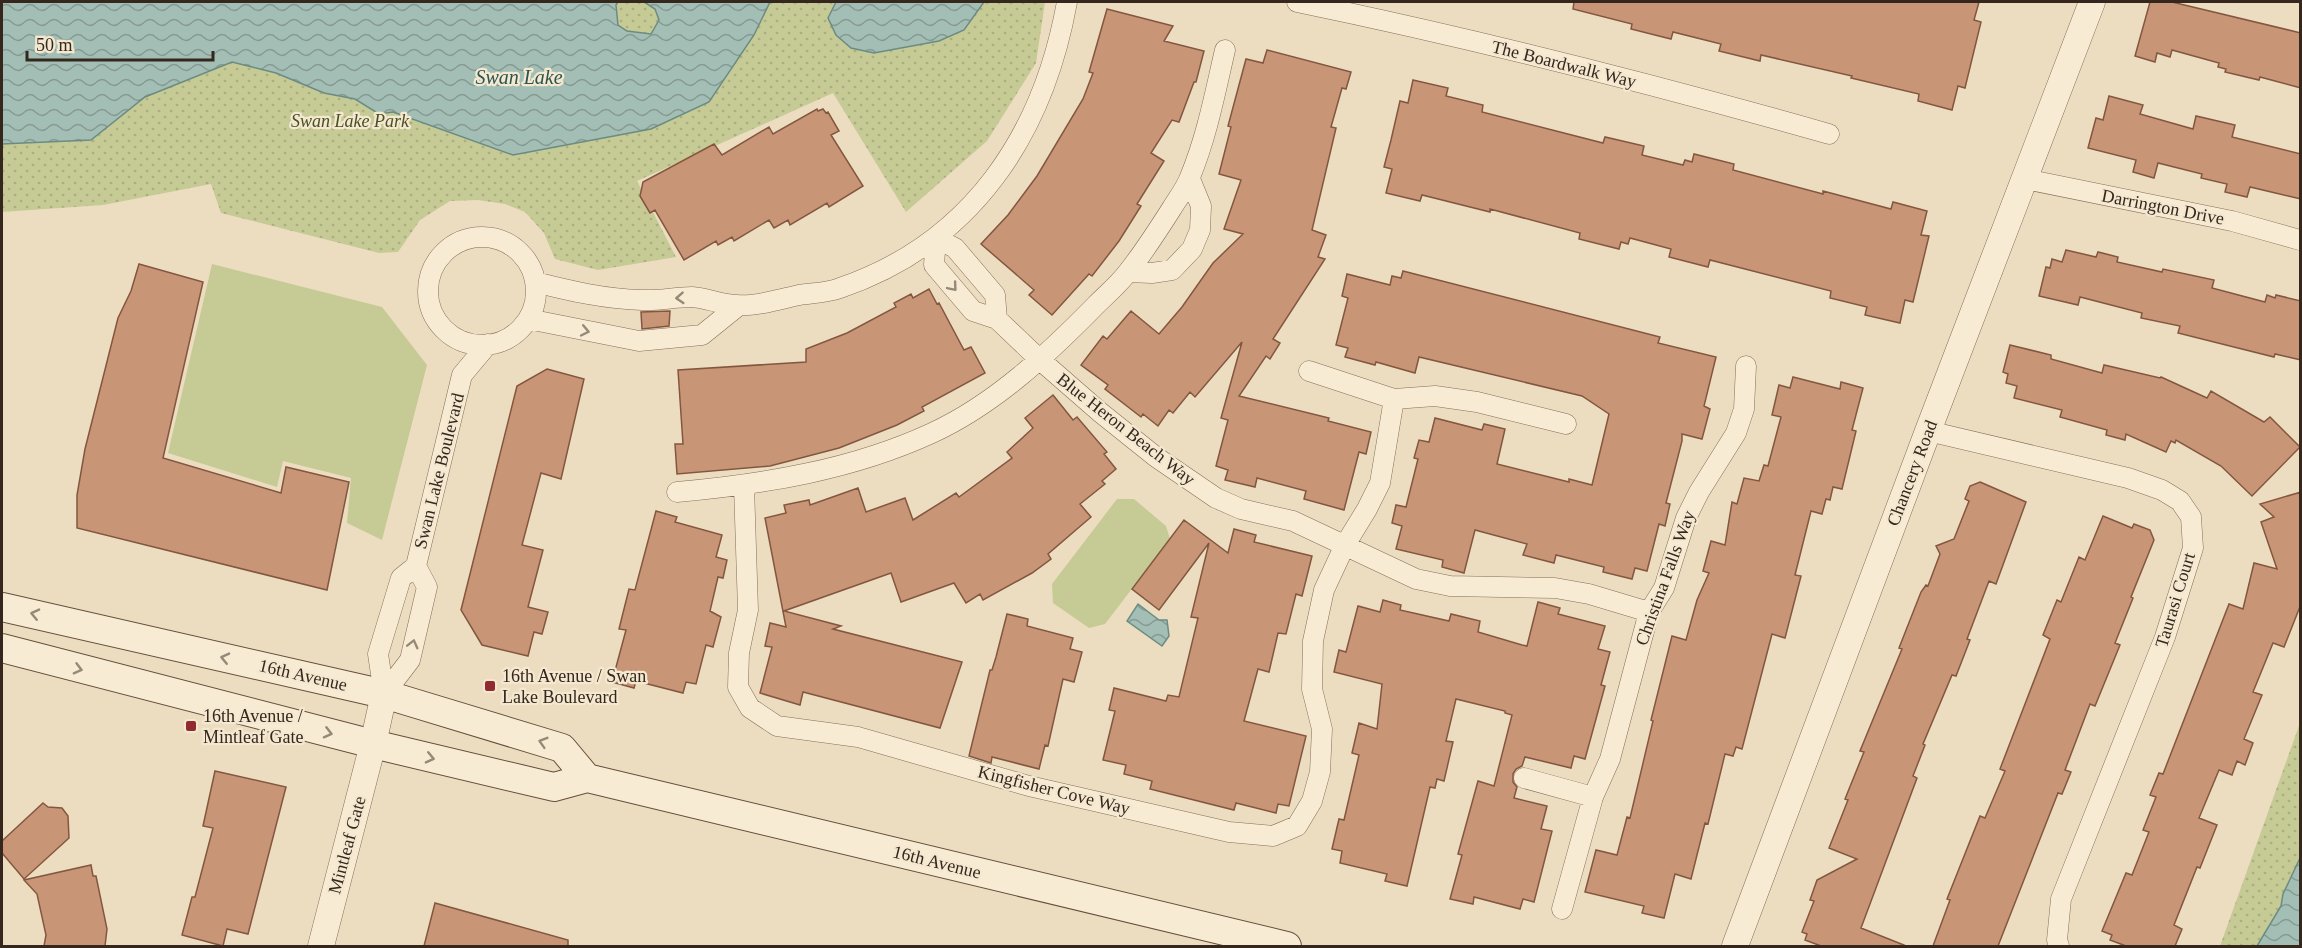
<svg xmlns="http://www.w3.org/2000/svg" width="2302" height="948" viewBox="0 0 2302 948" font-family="'Times New Roman',serif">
<defs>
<pattern id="park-dots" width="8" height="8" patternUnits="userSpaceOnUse" patternTransform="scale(1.5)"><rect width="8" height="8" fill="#c6ca95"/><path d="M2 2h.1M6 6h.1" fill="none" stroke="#abae80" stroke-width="1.8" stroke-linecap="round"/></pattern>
<pattern id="water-waves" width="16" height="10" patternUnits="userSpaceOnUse" patternTransform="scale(1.5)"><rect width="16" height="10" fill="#a3beb5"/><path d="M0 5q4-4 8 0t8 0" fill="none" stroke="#869a93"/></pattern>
</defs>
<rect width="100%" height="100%" fill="#ecddc0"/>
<path fill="url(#park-dots)" d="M2 2H1045L1036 63 987 141 906 212 833 93 637 181 676 257 598 270 555 259 544 233 525 212 505 204 478 200 450 201 420 220 398 252 379 253 221 213 211 184 103 205 2 212Z
M2300 723V946H2220Z"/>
<path fill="#c6ca95" d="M212 264 382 307 427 365 382 540 347 523 351 478 283 461 277 487 168 453Z
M1117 499H1134L1166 526 1170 539 1105 624 1089 628 1053 603 1052 584Z"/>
<path fill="url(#water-waves)" stroke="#6b8c82" stroke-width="1.5" d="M2 2H618L616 5 618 25 627 31 651 34 659 20 655 9 644 2H770L754 35 709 102 651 129 513 155 393 112 379 114 355 99 324 93 276 73 232 62 145 97 91 140 2 144Z
M836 2H984L964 30 939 41 874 53 851 48 836 35 828 18Z
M1138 604 1159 620H1167L1169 636 1162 646 1127 621Z
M2300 858V946H2257L2281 906 2283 894Z"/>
<path fill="#c99577" stroke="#83573f" stroke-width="1.5" d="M1574 2H1979L1974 20 1981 22 1965 88 1958 86 1952 110 1918 101 1919 94 1851 78 1852 76 1761 55 1760 61 1719 51 1721 44 1673 32 1671 39 1631 29 1632 24 1573 9Z
M2150 2H2172L2301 33V88L2260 77 2259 80 2225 72 2226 69 2218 67 2219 63 2172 50 2170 57 2157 53 2155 62 2135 56Z
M1107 9 1173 26 1164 41 1204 51 1196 82H1194L1179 122 1172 120 1151 153 1164 161 1137 204 1141 206 1119 241 1092 276 1089 274 1052 315 1029 295 1034 290 981 244 1008 215 1037 176 1083 99 1093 73 1089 72Z
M1267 50 1351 72 1346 89 1342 88 1331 127 1336 128 1312 230 1326 235 1318 257 1325 259 1273 339 1280 343 1270 359 1266 356 1239 396 1329 418 1328 421 1371 432 1366 454 1359 452 1344 510 1304 499 1306 491 1257 478 1255 487 1225 480 1228 470 1216 466 1228 420 1221 418 1242 342 1195 397 1190 392 1173 413 1169 410 1158 426 1143 414 1141 417 1105 389 1108 385 1081 365 1103 336 1107 339 1131 311 1159 334 1182 307 1213 263 1243 234 1224 229 1241 180 1219 174 1231 127 1228 126 1246 59 1263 63Z
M1413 80 1448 88 1446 96 1483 105 1482 112 1603 143 1605 137 1644 146 1642 155 1683 165 1685 160 1692 162 1694 154 1734 164 1733 170 1823 194V191L1891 209 1893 202 1927 211 1921 235 1929 236 1913 302 1905 300 1900 323 1865 315 1867 307 1830 298 1831 291 1710 260 1708 267 1669 257 1671 249 1630 238 1628 244 1621 242 1619 249 1579 239 1580 233 1490 209V212L1422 195 1420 201 1386 193 1392 169 1384 167 1391 140 1400 101 1408 103Z
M2109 96 2143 105 2140 114 2193 129 2196 116 2235 125 2232 137 2301 154V199L2250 187 2247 197 2225 192 2227 184 2201 178 2202 174 2158 163 2154 178 2133 172 2136 160 2088 148 2096 118 2103 120Z
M817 109 818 111 823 109 826 113 828 112 839 131 831 135 863 186 829 207 827 203 790 225 788 220 774 228 769 220 734 241 732 237 718 245 716 241 684 260 655 210 650 213 640 196 643 182 714 144 722 155 769 127 773 134Z
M2066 250 2096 257 2098 252 2118 257 2117 262 2162 272 2163 269 2214 280 2212 288 2265 302 2267 295 2275 298 2276 295 2301 301V360L2275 354 2274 357 2178 333 2180 326 2141 318 2142 313 2080 297 2078 305 2039 296 2046 267 2050 268 2052 259 2062 262Z
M139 264 203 282 163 458 281 493 286 467 349 482 327 590 77 528V495L85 449 118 318 131 291Z
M1403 271 1660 337 1658 343 1716 357 1704 406 1710 409 1702 439 1682 434V441L1666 503 1670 504 1665 526 1659 524 1647 571 1635 568 1632 579 1603 572 1604 567 1556 555 1554 563 1523 555 1527 544 1475 530 1464 573 1442 567 1443 560 1396 549 1402 526 1392 523 1396 505 1406 507 1418 459 1414 458 1419 440 1429 442 1435 418 1482 430 1484 424 1505 429 1497 464 1569 482V479L1592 485 1609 414 1582 396 1419 357 1415 373 1376 362 1375 365 1345 357 1348 348 1336 345 1348 298 1342 296 1347 274 1390 285 1392 276 1401 278Z
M929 289 937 304 939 303 964 350 971 347 985 373 922 407 924 411 897 425 839 448 770 466 677 474 675 444H683L678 370 806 362V349L847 333 896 307 894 303 911 294 913 298Z
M670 311 669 326 642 329 641 312Z
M2010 345 2051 355V359L2102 373 2104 365 2160 378 2161 377 2207 398 2211 391 2264 422 2270 417 2300 447 2252 496 2221 466 2176 440 2175 443 2171 441 2166 452 2126 434 2125 440 2106 435 2107 430 2060 417 2062 410 2014 398 2017 386 2006 383 2008 374 2003 372Z
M547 369 584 379 561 479 541 473 522 545 543 550 528 607 548 612 542 634 534 632 528 656 482 645 461 610 517 386Z
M1793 377 1840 389 1841 382 1863 388 1852 430 1856 431 1842 489 1833 487 1830 500 1826 499 1822 514 1811 511 1795 575 1801 576 1785 638 1772 634 1742 749 1736 747 1733 756 1725 754 1708 824 1705 823 1691 879 1675 874 1664 918 1642 913 1644 906 1585 892 1596 850 1617 855 1627 817 1630 818 1653 721 1651 720 1672 636 1686 640 1697 600 1709 573 1703 571 1711 541 1725 545 1732 502 1737 504 1744 478 1759 481 1764 465 1768 466 1781 417 1772 415 1779 385 1790 388Z
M1053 395 1073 420 1077 417 1107 452 1104 454 1116 469 1102 481 1105 484 1080 504 1091 517 1048 554 1051 559 1032 573 983 600 980 594 966 603 954 583 901 602 891 573 784 611 841 626 833 629 962 662 940 728 803 692 800 705 760 693 772 647 765 646 770 623 786 627 765 518 786 513 784 505 809 500 810 505 858 488 866 512 905 498 913 520 956 493 959 497 1012 458 1007 452 1033 428 1025 418Z
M1980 482 2026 502 1996 584 1989 581 1967 639 1970 640 1956 676 1952 675 1923 744 1925 745 1913 776 1917 778 1861 928 1904 945 1903 946H1821L1805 940 1807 934 1802 932 1814 901 1810 900 1817 880 1857 859 1829 848 1848 800 1845 799 1864 752 1860 751 1902 649 1899 648 1921 592 1926 585 1928 586 1940 554 1936 546 1954 539 1969 501 1965 499 1970 486Z
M2301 492V604L2284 647 2273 643 2253 692 2262 695 2244 739 2253 743 2245 765 2237 761 2232 775 2219 770 2199 818 2217 825 2200 868 2197 867 2174 925 2182 929 2175 946H2126L2110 940 2112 935 2102 931 2126 873 2132 875 2149 832 2143 830 2156 797 2150 795 2159 773 2163 774 2229 604 2243 609 2254 563 2277 569 2261 522 2274 517 2260 504Z
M656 511 677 517 675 522 722 535 716 557 727 560 723 578 718 577 710 611 721 617 713 647 706 645 696 684 686 682 683 693 636 681 634 688 612 682 626 630 619 629 629 589 635 590Z
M2103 516 2132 528 2134 524 2150 530 2154 540 2131 597 2133 598 2115 643 2120 645 2095 706 2090 704 2065 770 2071 772 2062 794 2058 793 1998 946H1933L1950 900 1947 899 1980 816 1985 818 2005 771 2000 769 2050 639 2043 635 2057 600 2061 602 2079 557 2085 560Z
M1184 520 1228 553 1234 529 1256 535 1254 542 1312 556 1302 596 1296 594 1286 634 1278 633 1269 672 1258 669 1244 721 1306 736 1289 806 1278 804 1276 813 1236 803 1234 810 1150 789 1152 781 1124 774 1126 765 1103 760 1115 711 1109 710 1114 688 1166 701 1168 695 1179 697 1198 618 1191 617 1209 543 1159 610 1132 589Z
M1383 600 1401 605 1400 610 1449 621 1451 614 1480 621 1478 632 1522 645 1527 646 1538 602 1560 608 1558 614 1605 626 1598 649 1610 652 1601 685 1605 686 1585 759 1574 756 1571 768 1525 757 1522 766 1516 769 1513 774V782L1517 787 1514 798 1547 806 1541 829 1552 831 1534 902 1523 899 1520 909 1474 897 1473 904 1450 899 1462 855 1458 854 1478 781 1494 786 1512 715 1505 713V711L1456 699 1446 741 1453 742 1444 781 1437 779 1435 788 1430 787 1407 886 1385 881 1387 874 1340 863 1342 851 1332 849 1339 819 1344 820 1359 755 1352 753 1359 723 1377 729 1382 684 1334 672 1339 650 1346 652 1358 606 1380 612Z
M1007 614 1028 619 1027 626 1073 638 1070 649 1082 652 1074 682 1063 679 1048 746 1045 745 1039 769 992 757 991 763 969 756 990 670H992L996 657Z
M215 771 286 787 248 934 227 929 223 946 182 935 192 897H195L213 828 203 826Z
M43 803 48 807 62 808 68 816 69 838 24 879 2 853V841Z
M91 865 93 876H96L107 929 105 946H44L46 935 37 894 24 880Z
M435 903 568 940V946H424Z"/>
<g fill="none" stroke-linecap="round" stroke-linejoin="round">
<defs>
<path id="minor" d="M1297 2C1476 39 1653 84 1829 134
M2025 179 2232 221 2300 240
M428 291a54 54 0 1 1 108 0a54 54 0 1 1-108 0Z
M1128 272 1152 273 1172 270 1192 249 1200 230 1201 206 1190 179
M535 282C570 291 605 299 642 300 659 301 675 297 692 297 707 298 722 305 737 305 755 307 781 299 799 295 812 293 827 293 840 288 972 243 1043 135 1067 2
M528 319 639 341 702 335 738 306
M997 319 995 295 955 248 936 238 934 265 973 311 997 319 1039 359 1101 413 1156 457 1216 498 1241 509 1293 521 1416 579 1450 586 1555 588 1589 594 1649 612
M1309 371 1394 399 1435 396 1477 402 1566 424
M1928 431 2128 478 2162 490 2180 501 2191 517 2193 548 2165 637 2061 899 2057 940 2059 946
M744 486 748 610 739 653 738 687 750 708 777 726 858 737 1029 786 1229 832 1273 836 1297 826 1312 801 1320 772 1322 729 1312 689 1313 641 1324 590 1345 545 1367 509 1380 483 1394 399
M677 492C764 484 852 470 932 433 995 404 1049 353 1096 305 1107 294 1119 284 1128 272 1144 252 1158 230 1172 208 1178 198 1186 188 1190 177 1207 136 1215 93 1225 50
M384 694 378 654 401 578 416 566 462 375 488 344
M384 694 410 660 427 587 416 566
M1524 778 1593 797
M1562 909 1593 797 1610 759 1649 612 1664 588 1686 518 1699 492 1736 433 1744 409 1746 366"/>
<path id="tertiary" d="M321 946 373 744 384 694
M1735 946 1928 431 2092 2"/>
<path id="secondary" d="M2 607 384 694 562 748 587 778
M2 648 373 744 554 787 587 778 1287 946"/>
</defs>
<use href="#minor" stroke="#856e59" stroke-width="21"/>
<use href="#tertiary" stroke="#856e59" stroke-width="27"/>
<use href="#secondary" stroke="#664f3c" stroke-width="30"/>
<use href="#minor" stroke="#f7ebd3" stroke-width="20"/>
<use href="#tertiary" stroke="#f7ebd3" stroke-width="26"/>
<use href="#secondary" stroke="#f7ebd3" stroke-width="28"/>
</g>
<defs><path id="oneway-chevron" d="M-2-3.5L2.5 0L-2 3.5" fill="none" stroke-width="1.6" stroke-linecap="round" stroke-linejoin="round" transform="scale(1.5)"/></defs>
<g stroke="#968978">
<use href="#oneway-chevron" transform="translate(953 287) rotate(50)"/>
<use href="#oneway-chevron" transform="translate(680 298) rotate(176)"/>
<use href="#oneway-chevron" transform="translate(585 331) rotate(12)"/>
<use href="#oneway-chevron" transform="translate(35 614) rotate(-167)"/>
<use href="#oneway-chevron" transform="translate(413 644) rotate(-76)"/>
<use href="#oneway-chevron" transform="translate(225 658) rotate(-167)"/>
<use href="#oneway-chevron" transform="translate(78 669) rotate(15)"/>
<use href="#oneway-chevron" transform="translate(328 733) rotate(14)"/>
<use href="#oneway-chevron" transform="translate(543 742) rotate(-163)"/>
<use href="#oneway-chevron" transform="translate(430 758) rotate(13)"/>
</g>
<g fill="#922b31" stroke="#f4e8d0" stroke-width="2">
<rect x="484" y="680" width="12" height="12" rx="3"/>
<rect x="185" y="720" width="12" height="12" rx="3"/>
</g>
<g text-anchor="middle" stroke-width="4.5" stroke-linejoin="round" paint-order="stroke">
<g font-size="18" fill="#35271d" stroke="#f4e8d0">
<text transform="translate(1564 64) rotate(14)" y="6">The Boardwalk Way</text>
<text transform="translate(2163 207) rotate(11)" y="6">Darrington Drive</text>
<text transform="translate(1126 429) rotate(38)" y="6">Blue Heron Beach Way</text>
<text transform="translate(439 471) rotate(-76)" y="6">Swan Lake Boulevard</text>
<text transform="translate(1912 473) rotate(-69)" y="6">Chancery Road</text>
<text transform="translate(1665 578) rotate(-70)" y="6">Christina Falls Way</text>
<text transform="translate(2175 600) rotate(-73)" y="6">Taurasi Court</text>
<text transform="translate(303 675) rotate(13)" y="6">16th Avenue</text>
<text transform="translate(1054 790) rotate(14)" y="6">Kingfisher Cove Way</text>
<text transform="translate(347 845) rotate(-75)" y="6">Mintleaf Gate</text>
<text transform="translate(937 862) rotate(14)" y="6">16th Avenue</text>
</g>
<g font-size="18" font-style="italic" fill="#485124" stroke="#f4e8d0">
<text x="350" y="127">Swan Lake Park</text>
</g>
<g font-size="18" fill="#35271d" stroke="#f4e8d0" text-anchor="start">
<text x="502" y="682">16th Avenue / Swan<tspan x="502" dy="21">Lake Boulevard</tspan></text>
<text x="203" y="722">16th Avenue /<tspan x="203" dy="21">Mintleaf Gate</tspan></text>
</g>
<g font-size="20" font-style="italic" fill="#2c5450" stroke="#f4e8d0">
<text x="519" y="84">Swan Lake</text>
</g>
</g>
<rect width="2302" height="948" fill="none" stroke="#35271d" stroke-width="6"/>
<path d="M27 51v9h186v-9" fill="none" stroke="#35271d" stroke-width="3"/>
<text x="36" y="51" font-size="18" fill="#35271d" stroke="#f4e8d0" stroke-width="4.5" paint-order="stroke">50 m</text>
</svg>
